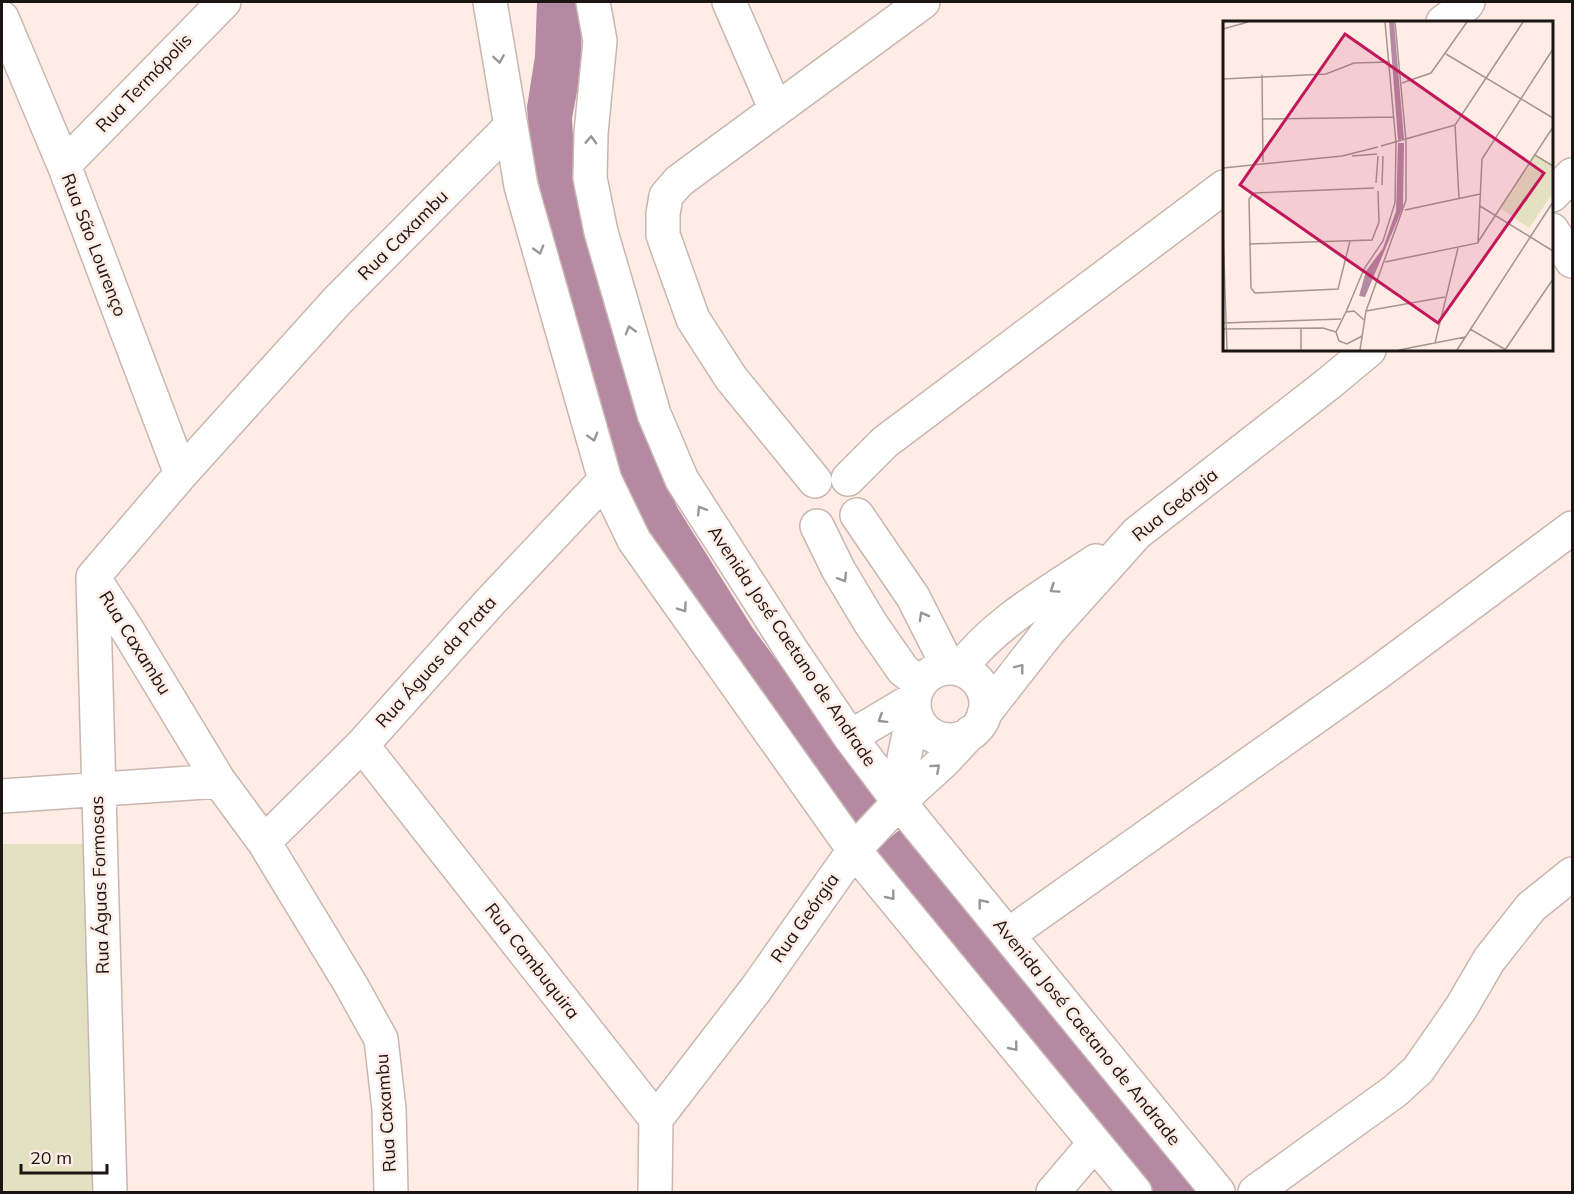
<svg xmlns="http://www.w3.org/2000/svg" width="1574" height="1194" viewBox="0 0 1574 1194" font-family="Mulish,sans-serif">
<rect width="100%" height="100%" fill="#feece5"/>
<path fill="#e4e1c2" d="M2 844H99L116 1192H2Z"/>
<path fill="#b589a2" d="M537 2H580L582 9 581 71 572 118 576 194 646 438 677 507 752 627 887 810 855 835 723 646 623 491 565 295 530 145 527 107 535 56Z
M903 827 1202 1192H1150L870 854Z"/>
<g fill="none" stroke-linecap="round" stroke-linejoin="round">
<defs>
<path id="minor" d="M490 2 521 186 605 480 634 540 854 850 1135 1192
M593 2 600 41 591 133 590 178 601 232 654 414 682 480 792 651 850 737 899 802 1218 1192
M729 2 776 110
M2 18 64 165 181 474
M1443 22 1466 5 1468 2
M64 165 224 2
M1552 195 1572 175
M1552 230 1572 261
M848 479 885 442 1224 187
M815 481 731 378 693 319 663 235V214L666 196 679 181 923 2
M857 515 913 597 949 668
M817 526 838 569 871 624 903 670 920 683
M93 577 110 1192
M914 704a36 36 0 1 1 72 0a36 36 0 1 1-72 0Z
M960 669C994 623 1048 593 1096 561
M984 714 1048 632 1137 533 1328 384 1369 350
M850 737 914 699
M362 745 656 1119 655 1192
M2 796 219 781
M899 802 904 758 914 711
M264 842 362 745 490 602 605 480
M1008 935 1376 674 1572 528
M656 1119 756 989 854 850 899 802 944 761 971 732
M391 1192 389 1109 381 1039 351 985 264 842 219 781 128 631 93 577 181 474 338 300 510 127
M1053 1192 1094 1144
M1255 1192 1395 1091 1418 1070 1461 1008 1489 960 1531 907 1572 874"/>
</defs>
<use href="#minor" stroke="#c8b7b1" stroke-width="36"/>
<use href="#minor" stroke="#fff" stroke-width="33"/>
</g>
<defs><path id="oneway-chevron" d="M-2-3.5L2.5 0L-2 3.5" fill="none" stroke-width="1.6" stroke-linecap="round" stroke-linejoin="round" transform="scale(1.5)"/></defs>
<g stroke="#989695">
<use href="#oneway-chevron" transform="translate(499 59) rotate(81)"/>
<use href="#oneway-chevron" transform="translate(591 140) rotate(-88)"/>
<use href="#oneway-chevron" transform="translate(539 250) rotate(74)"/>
<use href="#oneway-chevron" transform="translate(630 330) rotate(-106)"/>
<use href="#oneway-chevron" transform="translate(593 437) rotate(74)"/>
<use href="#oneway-chevron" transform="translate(701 510) rotate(-122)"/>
<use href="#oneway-chevron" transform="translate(843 578) rotate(59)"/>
<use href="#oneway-chevron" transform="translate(1054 589) rotate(146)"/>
<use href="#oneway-chevron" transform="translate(683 608) rotate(55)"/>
<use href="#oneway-chevron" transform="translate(923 616) rotate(-119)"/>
<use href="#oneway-chevron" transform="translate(1020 668) rotate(-52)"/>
<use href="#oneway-chevron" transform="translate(882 719) rotate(148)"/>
<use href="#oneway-chevron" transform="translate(936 768) rotate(-42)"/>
<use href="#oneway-chevron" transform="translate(891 896) rotate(51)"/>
<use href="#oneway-chevron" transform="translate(982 903) rotate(-129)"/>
<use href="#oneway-chevron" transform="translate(1014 1047) rotate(51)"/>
</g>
<g text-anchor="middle" stroke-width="5" stroke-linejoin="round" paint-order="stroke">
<g font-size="18" fill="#1b1513" stroke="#feece5">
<text transform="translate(144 83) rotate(-46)" y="6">Rua Termópolis</text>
<text transform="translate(403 235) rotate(-45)" y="6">Rua Caxambu</text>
<text transform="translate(94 245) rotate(69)" y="6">Rua São Lourenço</text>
<text transform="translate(1175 505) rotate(-39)" y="6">Rua Geórgia</text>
<text transform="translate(135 643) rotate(58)" y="6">Rua Caxambu</text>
<text transform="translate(792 646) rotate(56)" y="6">Avenida José Caetano de Andrade</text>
<text transform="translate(436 662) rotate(-48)" y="6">Rua Águas da Prata</text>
<text transform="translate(100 885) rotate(-92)" y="6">Rua Águas Formosas</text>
<text transform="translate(805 918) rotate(-55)" y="6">Rua Geórgia</text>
<text transform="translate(532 961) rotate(52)" y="6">Rua Cambuquira</text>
<text transform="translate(1087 1032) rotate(51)" y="6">Avenida José Caetano de Andrade</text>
<text transform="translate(386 1113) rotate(-94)" y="6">Rua Caxambu</text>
</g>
</g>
<g transform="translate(1223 21)">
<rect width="330" height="330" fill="#feece5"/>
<path d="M311 133 330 145V172L306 207 277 187Z" fill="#e4e1c2"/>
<path d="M166 1H171L181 118 175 119ZM175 122H181L180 186 142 276 136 275 143 250 160 227 173 190Z" fill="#b589a2"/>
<path fill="none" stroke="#a39691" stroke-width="1.5" d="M0 8 25 1M223 33 330 97M39 54 40 141M0 58 103 53 131 42 167 41M179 62 208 52 244 1M40 98 171 96M158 125 232 104M312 134 330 145M129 135 154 133M0 147 119 135 155 126M153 162 155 135M159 164 160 135M236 177 232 104 300 1M257 185 330 230M182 189 257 173M0 209 4 329M127 220 115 268 32 272 28 267 26 178 31 172 151 167M255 221 330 106M26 223 149 219 156 201 155 170M162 241 255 222 259 138 330 28M143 290 222 276M123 291 141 248 160 220 172 182 173 122 162 1M0 302 118 298M78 307V329M1 308 100 307 113 311M247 308 283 329M139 315 124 323 116 320 113 311 123 291 131 290 141 299M212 322 235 227M137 329 143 290 183 179V120L172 1M176 329 242 316M234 329 330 181M282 329 330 258"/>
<path fill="#c2185b" fill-opacity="0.15" stroke="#c2185b" stroke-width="3" d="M122 13 321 152 215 302 17 164Z"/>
<rect width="330" height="330" fill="none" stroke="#1b1513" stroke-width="3"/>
</g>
<rect width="1574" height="1194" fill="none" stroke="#1b1513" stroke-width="6"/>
<path d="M21 1164v9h86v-9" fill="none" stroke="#1b1513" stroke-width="3"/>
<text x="30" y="1164" font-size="18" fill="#1b1513" stroke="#feece5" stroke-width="4.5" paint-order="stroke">20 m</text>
</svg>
